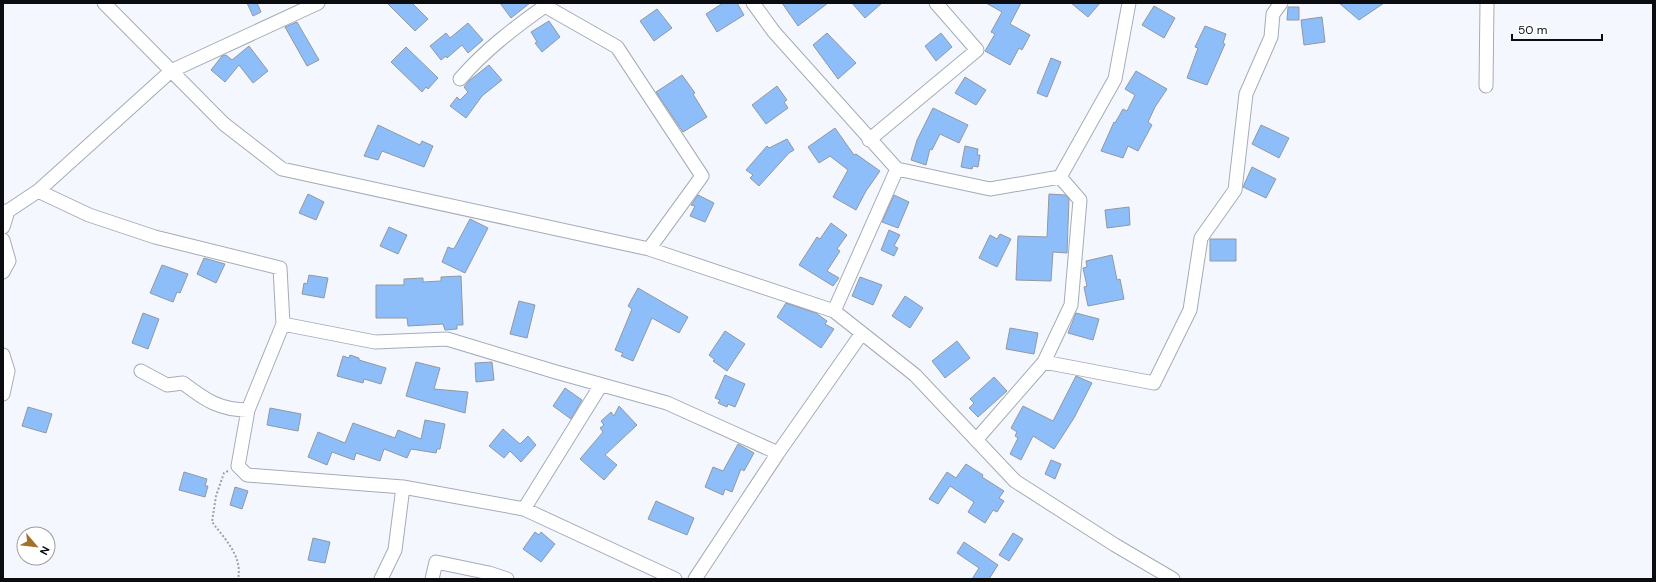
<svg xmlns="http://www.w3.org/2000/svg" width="1656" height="582" viewBox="0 0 1656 582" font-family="'DM Sans',sans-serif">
<rect width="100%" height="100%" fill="#f4f8fe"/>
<path fill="#8ebef9" stroke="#9198a1" d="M247 3H257L261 12 253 16Z
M387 3H412L428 19 415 31Z
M500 3H530L511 18Z
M723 3H737L744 15 717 32 706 14Z
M782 3H828L798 26Z
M852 3H882L865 18Z
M986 3H1021L1010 24 1030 35 1022 50 1019 48 1010 65 985 51 995 34 991 32 1002 12Z
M1071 3H1100L1088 17Z
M1339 3H1384L1359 20Z
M1154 6 1175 18 1164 38 1142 25Z
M1288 7H1299V20H1287Z
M657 9 672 28 654 41 640 21Z
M1322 17 1325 42 1304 45 1301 20Z
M549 21 560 37 542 52 535 43 537 42 531 32Z
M297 22 319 60 307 66 285 27Z
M468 23 483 40 468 53 462 45 447 58 446 56 441 60 430 46 446 33 450 38Z
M1205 26 1226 34 1223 43 1225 44 1207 85 1187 78 1198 48 1195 47Z
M827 33 856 63 838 79 813 45Z
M941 33 952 47 936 61 925 46Z
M249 46 268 71 253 83 239 65 225 82 211 70 222 56 226 55 232 60Z
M406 47 438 78 428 89 426 87 422 92 391 62Z
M1051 58 1061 62 1047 97 1037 93Z
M489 65 502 80 482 96 466 118 450 106 457 97 460 100 468 92 464 87 470 80Z
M1136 71 1167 89 1155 107 1148 122 1152 125 1138 151 1128 146 1123 158 1101 151 1114 122 1115 123 1123 109 1127 111 1135 95 1125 89Z
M682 75 695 93 693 94 707 117 683 132 656 92Z
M965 77 986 90 976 105 955 93Z
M777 86 787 100 784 102 788 108 766 124 752 105Z
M933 108 968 125 959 143 940 134 932 150 930 149 926 165 911 160 917 140Z
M378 125 420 145 422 141 433 146 424 167 382 151 378 160 364 156Z
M1261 125 1289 138 1279 158 1252 144Z
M835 128 854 155 856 154 880 171 866 191 856 210 833 197 848 170 830 156 819 163 808 147Z
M787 139 794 150 789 153 759 186 750 178 753 175 746 170 767 146 769 148Z
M965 146 978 149 977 155H980L978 167 973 166 972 169 961 167Z
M1252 167 1276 179 1266 198 1243 187Z
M308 194 324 202 316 220 299 213Z
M1049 194 1065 195 1069 199 1067 253 1053 252 1051 281 1016 280 1018 236 1047 237Z
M698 195 714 203 705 222 690 216 695 206 691 205Z
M894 195 909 202 898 228 882 222Z
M1129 207 1130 225 1107 228 1105 210Z
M470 219 488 228 465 273 442 262 448 247 453 249 455 247Z
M831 223 847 235 837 249 840 251 827 271 839 278 833 286 799 265 817 237 820 239Z
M389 227 407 235 398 254 380 246Z
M889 230 900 235 894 246 898 248 894 256 881 250Z
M1000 234 1011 239 997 267 979 258 990 235 997 239Z
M1210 239H1236V261H1210Z
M1112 255 1117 280 1120 279 1124 299 1088 306 1084 287 1087 286 1083 268 1087 267 1086 261Z
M204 258 225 264 216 283 197 274Z
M162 265 188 274 180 293 177 292 173 302 150 293Z
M309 275 328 278 324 298 302 294 304 283 307 284Z
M461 276 463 325H457V329L445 330 443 324 408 326 407 318H376V285H404V279L423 278V282L441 281V277Z
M860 277 882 285 873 305 852 296Z
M638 288 688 317 679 333 652 318 633 361 621 356 623 353 615 350 632 309 628 306Z
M905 296 923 308 910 328 892 316Z
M519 301 535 305 527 338 510 334Z
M786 303 816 313 827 321 825 324 834 329 821 348 777 317Z
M143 313 159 319 148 349 132 343Z
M1076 313 1099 319 1093 340 1068 333Z
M1010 328 1038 333 1034 354 1006 349Z
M725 331 745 344 727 371 713 361 715 360 709 355Z
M957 341 970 358 945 378 932 361Z
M350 355 359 358V360L386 368 381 384 364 379 363 383 337 376 343 356 349 358Z
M416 362 440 368 434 389 468 392 465 413 406 396Z
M492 362 494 380 476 382 475 363Z
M725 375 745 384 735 407 728 404 727 407 718 403 720 400 715 398Z
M1076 376 1092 383 1074 418 1054 449 1033 436 1021 460 1010 454 1018 438 1015 436 1017 432 1011 428 1023 406 1053 421Z
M994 377 1007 391 978 417 969 408 974 403 970 399Z
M565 388 582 400 571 419 553 406Z
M619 406 637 425 605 455 617 465 604 480 580 459 603 432 600 428 604 425 601 421 611 412 614 416Z
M28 407 52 414 46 433 22 426Z
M270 408 301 414 298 431 267 425Z
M425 420 445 424 440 449H437L436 453 411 449 407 458 384 449 380 461 356 453 354 460 332 452 327 465 308 457 318 432 345 443 353 423 395 438 398 430 421 439Z
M503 429 520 444 528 436 536 445 521 462 510 451 504 458 489 446Z
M738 444 754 453 744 471 741 469 732 492 725 489 723 495 705 487 713 467 723 471Z
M1051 460 1061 464 1055 479 1045 474Z
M966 464 983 475 982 477 1004 491 999 498 1004 501 997 512 993 510 985 523 968 512 974 502 950 486 938 504 929 499 947 472 956 478Z
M184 472 207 479 205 486H208L205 497 179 490Z
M235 487 248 491 242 509 230 505Z
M656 501 694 518 687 535 648 519Z
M535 532 539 535 541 532 555 544 541 562 523 549Z
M1013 533 1023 539 1009 561 999 555Z
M313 538 330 542 325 563 308 560Z
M964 542 998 565 989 579H972L979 568 957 553Z"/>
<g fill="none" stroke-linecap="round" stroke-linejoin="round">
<defs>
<path id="minor" d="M104 3 224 124 282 169 649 249 834 311 915 375 1015 481 1115 545 1173 579
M545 3V6L617 47 702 176 649 249
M753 3 774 32 897 169 990 189 1060 177 1115 79 1129 3
M460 79C485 50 514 28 545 6
M1486 86 1487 3
M869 140 977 50 936 3
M38 191 89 215 155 237 280 268 283 324 248 410 238 466 247 475 403 487 524 509 675 579
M3 211H8L38 191 171 71 318 3
M3 227 8 211
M3 240 9 261 3 272
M834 311 897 169
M283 324 375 342 447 339 556 372 667 403 778 453
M3 355 8 371 3 394
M1044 362 1154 383 1190 310 1201 238 1235 190 1246 94 1271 37 1273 14 1281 3
M141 371 167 385 183 383C205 400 220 410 248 410
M976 440 1044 362 1071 305 1080 200 1060 177
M524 509 601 385
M381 579 395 550 403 487
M432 579 436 562 489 573 507 579
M695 579 778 453 862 333"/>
</defs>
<use href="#minor" stroke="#a5acb5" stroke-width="15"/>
<path stroke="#9ea1a6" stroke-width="2" stroke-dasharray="2 2" stroke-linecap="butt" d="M228 471 224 473 216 496 212 522C225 539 243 557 238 579"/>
<use href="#minor" stroke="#fff" stroke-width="13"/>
</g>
<rect width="1656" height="582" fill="none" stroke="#0a0c0f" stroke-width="8"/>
<g transform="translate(36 546) rotate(118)"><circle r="19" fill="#ffffff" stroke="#9d9e9f"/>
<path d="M0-3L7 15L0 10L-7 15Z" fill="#a37028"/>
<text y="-6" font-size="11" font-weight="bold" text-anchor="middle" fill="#0a0c0f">N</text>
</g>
<path d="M1512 34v6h90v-6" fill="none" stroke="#0a0c0f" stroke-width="2"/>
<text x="1518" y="34" font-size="12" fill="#0a0c0f" stroke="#ffffff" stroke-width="3" paint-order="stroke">50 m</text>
</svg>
